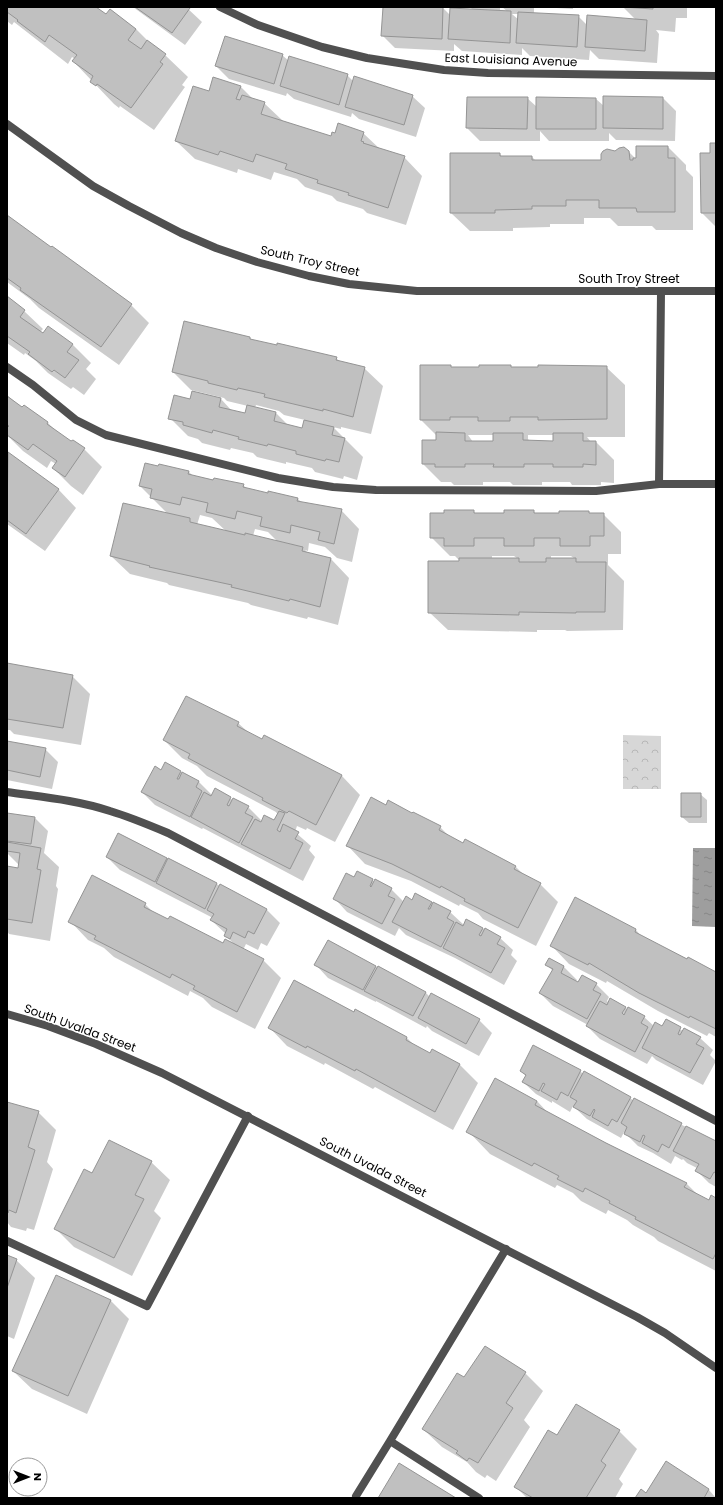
<svg xmlns="http://www.w3.org/2000/svg" width="723" height="1505" viewBox="0 0 723 1505" font-family="Poppins,sans-serif">
<defs>
<pattern id="park-crowns" width="20" height="18" patternUnits="userSpaceOnUse"><rect width="20" height="18" fill="#d7d7d7"/><path d="M2 6a3 3 0 1 1 6 0M12 15a3 3 0 1 1 6 0" fill="none" stroke="#b7b7b7"/></pattern>
<pattern id="water-ripples" width="26" height="14" patternUnits="userSpaceOnUse"><rect width="26" height="14" fill="#9e9e9e"/><path d="M2 4q2-2 4 0t4 0M15 11q2-2 4 0t4 0" fill="none" stroke="#868686"/></pattern>
</defs>
<rect width="100%" height="100%" fill="#fff"/>
<path fill="url(#park-crowns)" d="M623 735 661 736V789H623Z"/>
<path fill="url(#water-ripples)" d="M693 848H716V927L692 926Z"/>
<path fill="#0003" fill-rule="evenodd" d="M7 7H94L106 16 110 10 136 29 151 44 165 55 188 77 182 85 185 87 154 130 120 106 119 108 114 104 73 61 75 59 72 57 68 64 14 22 12 25 7 21Z
M133 7H186L202 22 185 45Z
M384 7 443 8 451 16 473 10 470 7H500V12H508L502 7H534V14L578 16 587 25 636 20 623 7H618H687V18H676L675 32 656 30 659 34 657 63 599 59 590 50 589 60 530 56 522 48V55L462 51 454 44V51L395 48 382 35ZM512 14H519V20Z
M539 7H573V9L540 7Z
M282 55 289 61 347 75 354 82 412 96 425 108 416 137 359 119 352 113 351 117 294 99 287 93 286 96 229 79 216 66Z
M240 86 253 99 264 103 283 121 331 137 363 133 381 150 404 157 422 176 406 225 367 213 363 209 337 201 332 196 305 187 297 179 274 172 271 180 238 169 237 173 195 159 176 141 209 92Z
M604 97 663 98 676 111 675 141 616 140 609 133V141H549L540 131V141H480L467 128 527 98 537 107 596 99 604 106Z
M716 144V227L702 213 701 154H711Z
M668 147 686 165V170L693 177V230H656L652 226H618L610 218H584V224H550V227L513 228V231H470L451 213V154H500L502 157H532L536 161H601L628 151 637 160Z
M7 215 13 221 131 305 149 323 119 365 39 308 30 299 7 282Z
M7 298 24 311 43 329 40 332 72 344 91 363 86 369 96 379 84 395 73 387 71 389 48 373 36 361 25 353 24 355 7 343Z
M250 338 252 340 336 358 340 362 364 368 383 386 371 434 341 427V429L333 427 363 457 357 480 344 476 343 479 315 472 312 468 286 462V464L257 457 253 453 231 448 230 450 202 443 198 439 188 436 170 418 191 400 221 399 232 411 245 414 248 406 227 401 224 398 191 390 173 372ZM256 405 279 411 284 415 305 420 303 429 289 426 276 413 255 408Z
M510 366 512 368 606 367 625 385V437H587L591 442H596L614 460V483L601 482V485H572L570 482H542V485H513L510 482H483V485H454L451 482H441L423 464 437 441V436L421 420 480 368ZM468 435H494V442H473ZM528 435H554V442H530L528 439Z
M7 395 22 408 24 406 48 423 58 433 71 443 73 441 84 449 102 467 83 495 71 486 53 468 56 464 51 461 47 468 23 451 7 435Z
M8 454 58 489 76 508 45 551 7 524Z
M189 472 193 476 243 485 248 490 269 494V492L298 499 302 503 341 510 359 529 352 562 337 558 325 547 309 543 308 551 305 550 309 554 331 559 349 578 338 625 308 617 307 619 251 605 248 603 169 585 167 583 130 574 111 556 168 514 140 486ZM200 515 212 518 227 532 197 525ZM255 529 268 532 277 541 253 536Z
M473 511 476 514H505L533 511 536 514 589 512 590 514H603L621 532V554H608V565L624 581 623 630 567 631 565 630H537V632L448 630 429 612 461 562 455 556H450L431 537ZM492 556H514L518 559H492ZM551 556H571L575 559H551Z
M7 664 72 676 90 694 81 745 14 734 10 730H7Z
M238 723 249 733 262 740 264 736 342 776 360 795 335 842 307 828 306 830 297 826 295 832 311 846 309 850 315 857 303 881 203 828 202 829 155 805 142 792 162 771 180 772 199 782 212 795 215 790 233 800 248 807 261 820 260 822 275 821 278 815 276 812 207 776 197 766 182 758 164 740Z
M7 742 45 749 58 762 52 789 7 780Z
M700 794 707 800V823H689L682 817Z
M386 806 440 827 452 839 515 866 525 876 540 884 558 902 536 946 483 919 478 913 460 904 459 906 411 881 365 864 347 845Z
M7 814 35 818 48 831 44 853 59 867 56 886 58 889 50 941 9 934 7 931V867L19 869V865L7 853Z
M119 834 267 910 280 923 267 946 261 943 258 950 246 944 243 950 263 960 281 978 255 1029 212 1007 203 998 190 991 188 996 114 957 104 948 88 940 70 921 145 904 154 913 224 944 233 943 225 935 226 934 211 920 213 918 120 870 107 857Z
M354 878 372 880 374 882 391 889 404 902 431 903 450 912 464 925 482 928 500 938 513 950 511 955 517 961 504 985 455 958 406 935 399 928 395 936 347 912 335 899Z
M636 930 641 936 716 973V1037L709 1033 707 1036 658 1011 607 981 606 983 569 964 551 945Z
M549 959 564 967 577 980 575 982 578 984 582 976 596 984 609 997 607 1001 609 1003 625 1007 628 1010 644 1017 654 1026 663 1027 666 1021 683 1031 700 1038 713 1050 710 1055 716 1061 703 1085 656 1060 652 1056 647 1064 600 1039 587 1026 588 1025 553 1006 540 993 553 971 547 965Z
M316 965 375 966 426 993 430 997 479 1020 492 1033 479 1056 432 1031 427 1026 426 1028 376 1001V1002L328 978Z
M354 1013 407 1038 415 1046 431 1054 433 1051 460 1065 478 1083 453 1130 375 1087 373 1089 325 1063 324 1065 287 1046 269 1027Z
M521 1071H580L583 1074 630 1098 634 1101 716 1142V1187L709 1183 696 1170 697 1168 687 1163 683 1159 682 1160 675 1156 671 1164 653 1153 638 1146 624 1132 621 1138 587 1119 573 1106 570 1112 552 1101V1103L536 1094 523 1082 526 1076Z
M537 1101 549 1114 686 1183 699 1196 709 1202 716 1199V1271L658 1241 654 1237 633 1225 627 1220 608 1210 606 1214 581 1201 573 1193 557 1185 555 1188 490 1154 468 1131Z
M7 1103 38 1112 56 1130 47 1162 53 1169 34 1230 27 1228 26 1231 11 1227 7 1222Z
M151 1162 170 1180 154 1211 161 1218 132 1276 74 1247 56 1229 93 1175Z
M7 1256 16 1260 35 1278 14 1339 7 1336Z
M56 1276 111 1301 129 1319 87 1414 32 1389 13 1371Z
M525 1373 543 1391 524 1420 530 1427 496 1481 487 1475 485 1478 476 1472 467 1462 442 1447 423 1429 465 1378Z
M619 1431 637 1449 619 1479 623 1484 615 1498H527L516 1487 557 1436Z
M666 1463 709 1490 716 1498H637L647 1494Z"/>
<path fill="#c0c0c0" stroke="#949494" d="M7 7H96L106 14 110 9 136 29 128 40 141 49 147 40 166 54 160 62 163 64 131 108 97 84 96 86 90 82 93 76 72 61 77 55 49 35 45 42 17 21 18 20 7 12Z
M135 7H188L190 8 172 33Z
M383 7H443L442 39 381 36Z
M622 7H653V9Z
M450 8 511 11 510 43 448 39Z
M518 12 579 15 577 47 516 43Z
M587 15 647 20 645 51 585 47Z
M225 36 283 54 274 84 215 66Z
M289 56 348 74 339 105 280 86Z
M354 76 413 95 404 125 345 107Z
M213 77 241 86 236 99 240 100 242 95 265 102 261 114 331 136 332 132 335 133 338 123 364 132 361 141 364 142 363 143 405 156 388 208 348 195 349 193 317 183 318 180 285 169 287 164 256 154 253 162 220 151 218 155 175 141 193 86 209 91Z
M603 96 663 97V129L603 128Z
M467 97H528L527 129 466 128Z
M536 97 596 98V129H536Z
M710 143H716V213H701L700 153H710Z
M636 146H668V158H675V212H637L636 208H599V200H566V206H532V209L495 210V213H450V153H500V156H532V160H601V154L603 151 607 149 615 151 619 148 624 147 629 151 630 160H633V158H636Z
M7 215 51 247 52 246 132 304 101 347 20 290 21 288 7 278Z
M7 296 25 310 20 317 43 333 48 326 73 344 67 352 79 360 65 378 54 370 52 372 28 354 30 352 7 336Z
M184 321 250 337V339L277 345V343L337 357 336 360 365 367 353 417 323 409V411L264 397 265 394 238 388 237 390 208 383V381L172 372Z
M420 365H451V367H479V365H511V367H538V365L607 366V419L538 420V417H510V421H478V417H450V420H420Z
M192 391 221 398 219 407 245 413 247 405 276 412 274 421 302 428 304 420 334 427 332 435 345 438 339 462 326 459 325 461 296 454V451L268 444 267 446 238 439 239 437 213 430 212 433 183 425V422L168 419 174 395 190 399Z
M7 396 22 407 24 405 48 422 47 424 71 441 73 440 85 448 65 477 52 468 57 461 33 444 28 450 7 435V428L9 426 7 425Z
M436 432 465 433V441H493V433H523V440L553 441V433H583V441H596V465L583 464V467H553V464H524V467H493L494 464H465V467H435V464H422V440H436Z
M8 452 59 489 26 534 7 520Z
M145 463 158 466 159 464 189 471 188 474 213 480 214 478 244 484 243 487 268 493V491L298 498 297 501 342 509 334 544 318 540 320 532 291 525 290 533 260 526 262 517 237 511 235 519 206 512 208 503 182 497 180 505 150 498 152 489 139 486Z
M123 503 190 518V522L245 535V533L303 547 302 551 331 558 320 607 290 599 289 601 231 587 232 585 149 567 150 566 110 556Z
M444 510H474V513H504V510H534V513H559V511H589V513H604V536H590V546H560V538H534V546H504V538H474V546H444V538H430V513H444Z
M459 558H519V562H546V558H576V562H606L605 612H576V613L519 612V615L428 613V561H459Z
M7 663 73 675 63 728 7 719Z
M186 696 239 722 237 726 262 739 264 735 342 775 316 825 289 811 287 813 262 800 263 798 188 758 190 754 163 740Z
M7 741 46 748 40 777 7 770Z
M165 762 181 771 177 779H179L182 772 199 781 196 787 202 791 190 817 141 792 155 766 161 770Z
M215 788 231 797 227 805 229 806 233 798 249 806 245 813 253 817 239 843 191 817 204 792 211 796Z
M681 793H701V817H681Z
M371 797 386 805 388 800 412 813 413 812 441 826 439 830 463 843 465 839 516 866 514 869 541 883 518 928 464 901 465 899 441 886 440 888 392 864 346 846Z
M279 811 285 813 277 830 280 832 283 824 299 832 295 839 303 843 290 869 241 844 255 819 261 822 264 815 274 820Z
M7 813 35 817 31 844 7 841Z
M118 833 167 858 155 882 106 857Z
M7 842 41 848 37 869 41 870 32 923 7 919V866L18 868 20 853 7 851Z
M168 858 217 883 205 909 156 883Z
M357 871 373 879 370 886 371 887 375 879 392 888 388 896 395 899 382 924 333 899 346 873 354 877Z
M92 875 146 903 144 907 168 919 170 916 223 943 225 939 264 959 237 1012 193 989 195 986 172 974 170 978 94 939 96 936 68 922Z
M220 884 267 909 254 934 248 931 245 938 233 932 230 939 224 936 227 929 210 920 214 914 207 910Z
M415 893 432 902 428 909H430L433 902 451 911 447 918 454 922 441 947 392 922 406 896 412 900Z
M575 897 636 929 635 932 687 959 688 957 716 972V1029L690 1016 689 1018 639 993 589 963 588 965 550 946Z
M466 919 483 928 479 935 481 936 485 928 501 937 497 944 505 948 491 973 443 948 456 922 463 926Z
M328 940 376 966 363 990 314 965Z
M549 958 564 966 561 973 578 982 582 975 597 983 593 990 601 994 587 1019 539 993 553 969 545 965Z
M378 966 426 992 413 1016 364 991Z
M294 980 354 1012 355 1009 407 1037 406 1040 430 1053 432 1049 460 1064 435 1112 356 1069 355 1071 307 1046 306 1048 268 1028Z
M431 993 480 1019 466 1044 418 1018Z
M610 998 626 1007 622 1013 624 1015 628 1007 645 1016 641 1023 648 1027 635 1052 586 1026 600 1001 607 1005Z
M666 1019 681 1027 678 1034 680 1035 684 1028 701 1037 696 1044 704 1048 690 1073 642 1048 655 1022 662 1026Z
M533 1045 581 1070 568 1096 561 1092 557 1100 541 1091 545 1084 543 1083 539 1091 522 1082 526 1075 520 1071Z
M584 1071 631 1097 617 1122 612 1119 608 1126 592 1117 595 1110 594 1109 590 1116 573 1107 577 1101 570 1097Z
M495 1078 537 1101 535 1105 606 1143 687 1183 684 1187 709 1200 711 1195 716 1198V1253L713 1259 635 1219 636 1217 609 1203 610 1201 585 1188 583 1192 557 1179 559 1176 534 1163 532 1166 466 1132Z
M634 1098 682 1123 669 1148 662 1144 658 1152 642 1143 645 1136 643 1135 640 1142 624 1134 627 1127 621 1123Z
M7 1102 39 1111 28 1147 35 1150 16 1213 9 1210 8 1213Z
M686 1126 716 1141V1173L714 1172 710 1179 695 1171 699 1164 673 1151Z
M109 1140 152 1161 135 1195 144 1199 114 1258 54 1229 84 1169 92 1173Z
M7 1255 17 1259 7 1288Z
M56 1275 111 1300 68 1396 12 1371Z
M485 1346 526 1372 506 1403 513 1408 478 1463 469 1458 467 1461 456 1453 458 1451 422 1429 457 1373 464 1377Z
M576 1404 620 1430 601 1461 606 1465 586 1498H533L514 1487 548 1430 557 1435Z
M666 1461 709 1489 704 1498H635L641 1489 646 1493Z
M399 1463 456 1498H378Z"/>
<g fill="none" stroke-linecap="round" stroke-linejoin="round">
<path stroke="#505050" stroke-width="8" d="M220 7 258 25 322 47 367 58 444 70 488 73 716 76
M7 124 93 186 129 206 181 233 216 248 257 262 309 276 349 284 417 291H716
M7 367 33 385 76 420 106 435 278 478 333 487 376 490 596 491 659 484H716
M659 484 661 292
M7 792C42 797 77 800 110 811 130 817 149 825 168 833L716 1121
M7 1241 147 1306 248 1116
M356 1496 390 1441
M479 1498 390 1441 506 1249"/>
<path stroke="#505050" stroke-width="8" d="M7 1014 48 1026 96 1044 162 1073 637 1317 665 1333 716 1368"/>
</g>
<g text-anchor="middle" stroke-width="3" stroke-linejoin="round" paint-order="stroke">
<g font-size="12" fill="#000" stroke="#fff">
<text transform="translate(511 60) rotate(2)" y="4">East Louisiana Avenue</text>
<text transform="translate(310 261) rotate(13)" y="4">South Troy Street</text>
<text x="629" y="283">South Troy Street</text>
<text transform="translate(80 1028) rotate(20)" y="4">South Uvalda Street</text>
<text transform="translate(373 1167) rotate(27)" y="4">South Uvalda Street</text>
</g>
</g>
<rect width="723" height="1505" fill="none" stroke="#000000" stroke-width="16"/>
<g transform="translate(28 1477) rotate(90)"><circle r="19" fill="#ffffff" stroke="#999999"/>
<path d="M0-3L7 15L0 10L-7 15Z" fill="#000000"/>
<text y="-6" font-size="11" font-weight="bold" text-anchor="middle" fill="#000000">N</text>
</g>
</svg>
